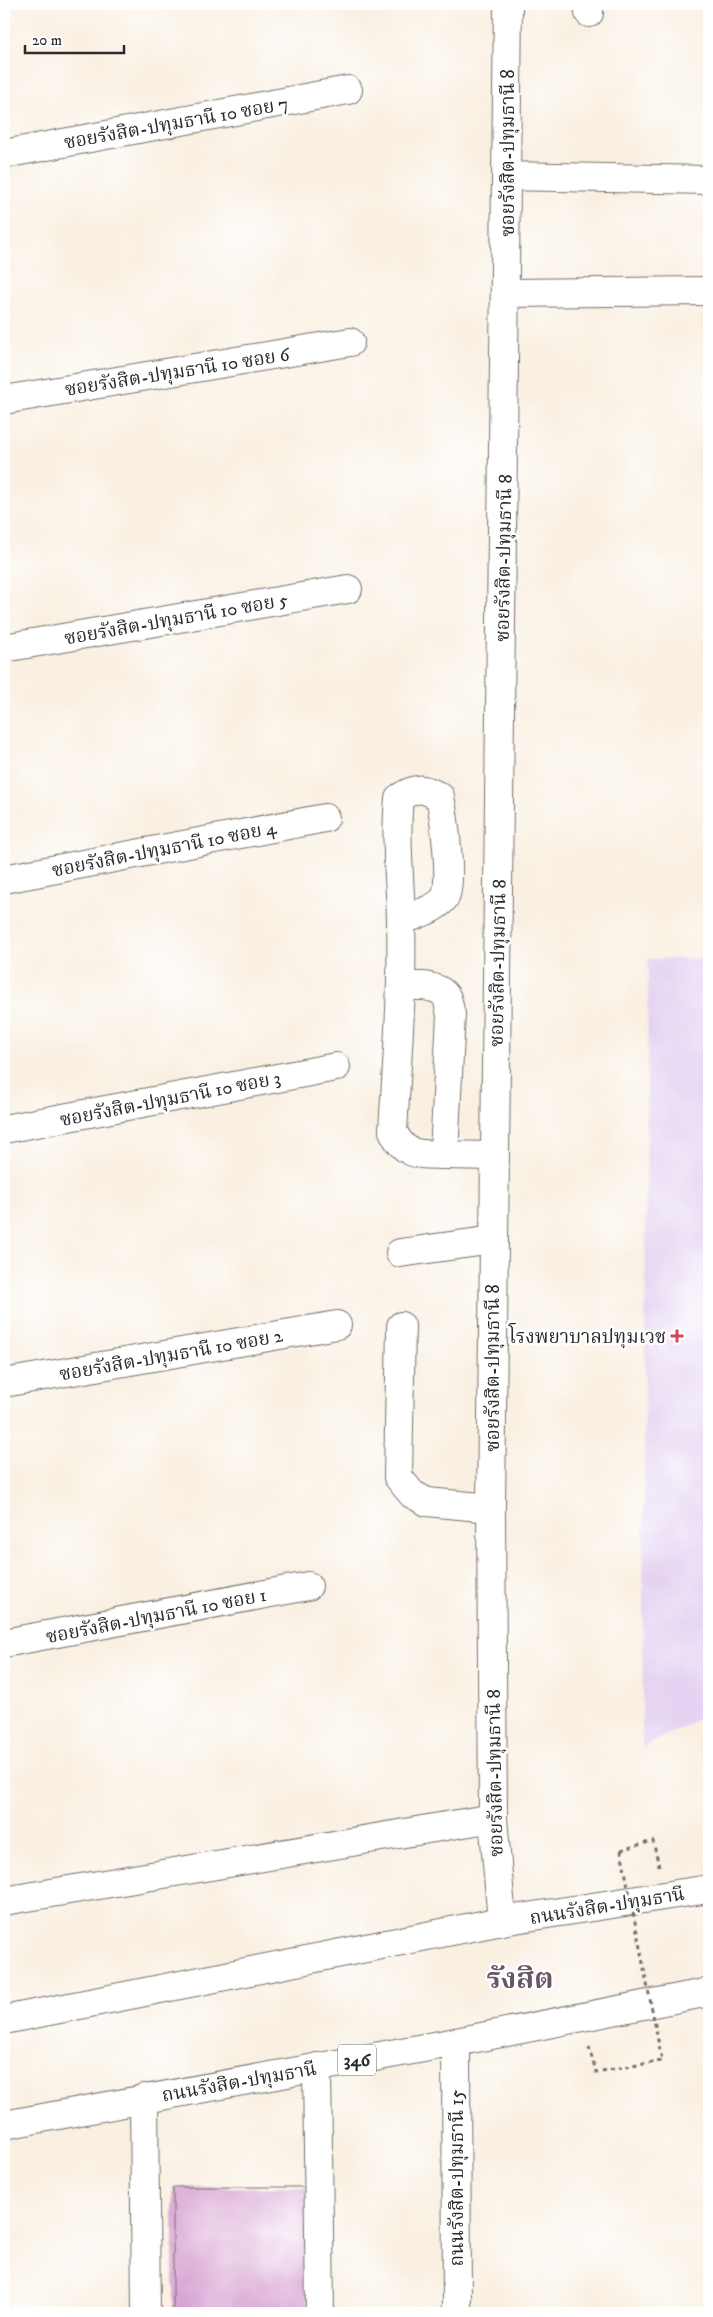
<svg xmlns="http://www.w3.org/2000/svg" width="713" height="2317" viewBox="0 0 713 2317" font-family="'IM FELL DW Pica','Noto Serif Thai',serif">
<rect width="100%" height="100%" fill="#fff"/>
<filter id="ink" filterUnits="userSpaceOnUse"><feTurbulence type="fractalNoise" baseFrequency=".02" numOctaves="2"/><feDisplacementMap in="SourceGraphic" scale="10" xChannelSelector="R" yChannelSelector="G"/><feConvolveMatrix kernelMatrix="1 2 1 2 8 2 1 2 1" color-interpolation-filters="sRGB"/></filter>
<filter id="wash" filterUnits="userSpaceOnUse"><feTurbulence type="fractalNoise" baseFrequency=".0096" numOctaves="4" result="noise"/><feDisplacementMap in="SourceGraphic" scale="20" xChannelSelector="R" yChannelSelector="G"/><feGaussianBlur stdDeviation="1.12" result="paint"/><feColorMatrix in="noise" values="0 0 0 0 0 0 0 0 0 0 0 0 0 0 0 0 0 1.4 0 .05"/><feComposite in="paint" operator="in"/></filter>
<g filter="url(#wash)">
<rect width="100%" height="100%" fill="#f9f0e2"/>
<path fill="#e4d3f2" d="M709 958V1713L642 1748 648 959Z"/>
<g id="blocks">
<path fill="#d9a6d4" d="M173 2187H308V2313H173Z"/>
</g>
</g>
<g filter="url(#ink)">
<use href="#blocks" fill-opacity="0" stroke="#73706b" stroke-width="1"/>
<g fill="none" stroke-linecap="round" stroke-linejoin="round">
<defs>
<path id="minor" d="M589 13V4
M4 154 348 90
M506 176 709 180
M506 293 709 291
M4 400 350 342
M4 648 348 589
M4 879 325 818
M401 986C414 986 439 983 447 998 449 1003 449 1009 451 1014L444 1155C419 1154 405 1157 393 1131 397 1061 403 991 401 920 400 880 395 839 399 798 417 787 421 787 440 797 444 815 453 882 445 897 438 909 414 915 401 921
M4 1129 336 1067
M444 1155 495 1156
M400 1253 493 1240
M401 1326 398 1477 412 1494 427 1502 491 1508
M4 1383 337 1325
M4 1643 308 1586
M4 1901 493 1818
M502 1921 493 1818 491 1508 508 4
M456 2042 457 2313
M317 2067 320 2313
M144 2098 146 2313"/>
<path id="major" d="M4 2020 502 1921 709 1889
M4 2125 456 2042 709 1992"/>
</defs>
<use href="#minor" stroke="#73706b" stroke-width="30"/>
<use href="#major" stroke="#73706b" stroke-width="30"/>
<path stroke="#73706b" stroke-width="3" stroke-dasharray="4 4" stroke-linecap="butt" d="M621 1850 653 1841 659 1866
M589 2047 596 2072 662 2061"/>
<use href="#minor" stroke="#fff" stroke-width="28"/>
<use href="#major" stroke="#fff" stroke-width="28"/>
<path stroke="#73706b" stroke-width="3" stroke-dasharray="4 4" stroke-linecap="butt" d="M621 1850 662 2061"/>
</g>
</g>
<path fill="#d1495b" stroke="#fff" stroke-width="2" d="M674.5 1328.5h5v5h5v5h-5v5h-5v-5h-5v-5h5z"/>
<g text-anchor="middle" stroke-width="5" stroke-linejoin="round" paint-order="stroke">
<rect fill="#fff" stroke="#6b6b6b" stroke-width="1" x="338" y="2044.5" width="38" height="31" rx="4"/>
<g font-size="18" font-weight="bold" fill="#2b2b2b">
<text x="357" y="2066">346</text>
</g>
<g font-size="19" fill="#2b2b2b" stroke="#fff">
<text transform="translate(176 122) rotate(-10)" y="7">ซอยรังสิต-ปทุมธานี 10 ซอย 7</text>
<text transform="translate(507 153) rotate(-90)" y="7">ซอยรังสิต-ปทุมธานี 8</text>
<text transform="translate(177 371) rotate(-9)" y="7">ซอยรังสิต-ปทุมธานี 10 ซอย 6</text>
<text transform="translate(503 558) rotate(-89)" y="7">ซอยรังสิต-ปทุมธานี 8</text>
<text transform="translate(176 618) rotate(-10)" y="7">ซอยรังสิต-ปทุมธานี 10 ซอย 5</text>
<text transform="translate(164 848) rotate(-11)" y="7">ซอยรังสิต-ปทุมธานี 10 ซอย 4</text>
<text transform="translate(497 963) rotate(-89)" y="7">ซอยรังสิต-ปทุมธานี 8</text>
<text transform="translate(170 1098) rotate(-11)" y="7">ซอยรังสิต-ปทุมธานี 10 ซอย 3</text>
<text transform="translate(171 1354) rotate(-10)" y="7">ซอยรังสิต-ปทุมธานี 10 ซอย 2</text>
<text transform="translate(492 1368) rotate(-90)" y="7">ซอยรังสิต-ปทุมธานี 8</text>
<text transform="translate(156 1615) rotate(-11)" y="7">ซอยรังสิต-ปทุมธานี 10 ซอย 1</text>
<text transform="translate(494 1773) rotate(-91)" y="7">ซอยรังสิต-ปทุมธานี 8</text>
<text transform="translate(607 1905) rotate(-9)" y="7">ถนนรังสิต-ปทุมธานี</text>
<text transform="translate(239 2081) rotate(-10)" y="7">ถนนรังสิต-ปทุมธานี</text>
<text transform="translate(456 2178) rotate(-90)" y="7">ถนนรังสิต-ปทุมธานี 15</text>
</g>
<g font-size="19" fill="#2b2b2b" stroke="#fff" text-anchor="end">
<text x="666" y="1343">โรงพยาบาลปทุมเวช</text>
</g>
<g font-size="29" font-weight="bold" fill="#685666" stroke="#fff">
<text x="520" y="1988">รังสิต</text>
</g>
</g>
<rect width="713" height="2317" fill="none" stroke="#fff" stroke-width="20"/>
<path d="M25 45v8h99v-8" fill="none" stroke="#2b2b2b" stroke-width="2.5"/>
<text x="32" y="45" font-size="15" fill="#2b2b2b" stroke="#ffffff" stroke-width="4" paint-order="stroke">20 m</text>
</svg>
